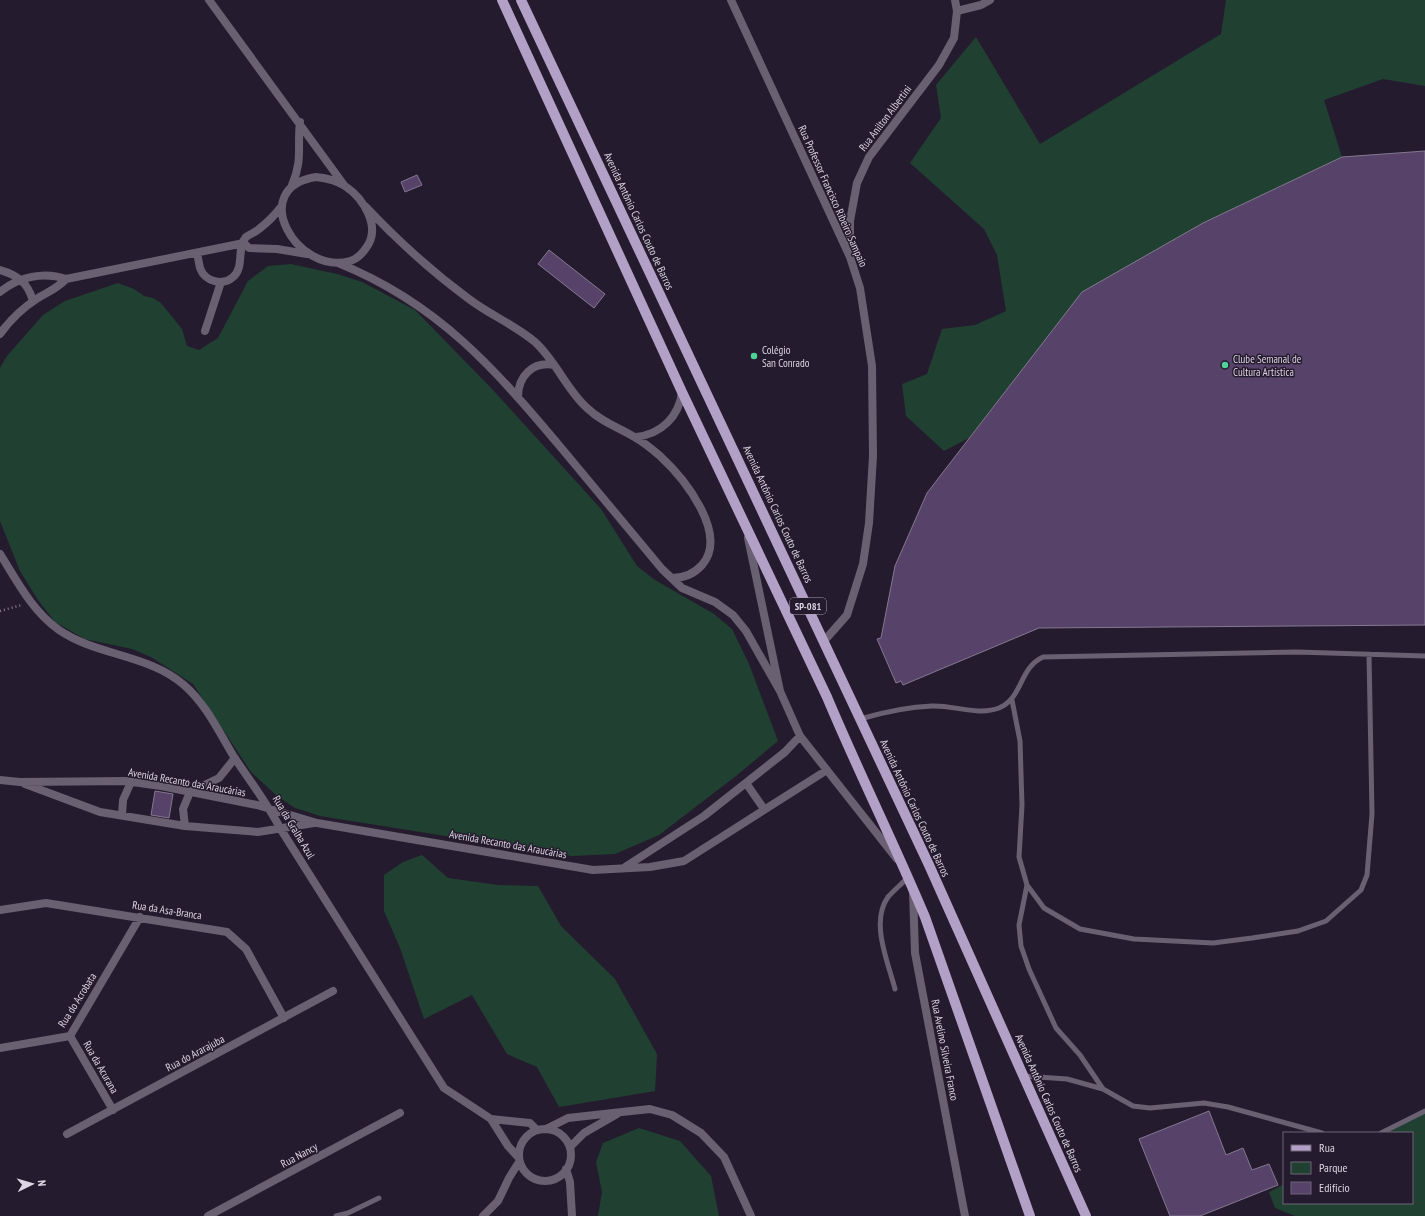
<svg xmlns="http://www.w3.org/2000/svg" width="1425" height="1216" viewBox="0 0 1425 1216" font-family="'PT Sans Narrow',sans-serif">
<rect width="100%" height="100%" fill="#251b2e"/>
<path fill="#204131" d="M1226 0H1425V86L1383 79 1324 100 1342 157 1203 223 1082 292 969 438 944 451 906 416 902 384 927 374 942 329 975 325 1006 311 997 255 984 229 910 163 941 118 936 85 976 37 1040 144 1221 34Z
M291 264 337 274 362 282 415 310 492 389 601 509 637 566 655 580 714 614 732 629 749 664 778 741 736 776 659 835 615 854 572 856 320 816 295 808 277 796 251 772 193 684 151 657 132 649 85 639 55 622 38 600 20 571 0 521V368L7 356 43 315 65 301 118 283 134 289 144 296 153 298 161 303 182 329 187 346 199 350 218 338 248 281 268 266Z
M422 855 448 878 498 885 538 886 561 926 615 979 657 1054 655 1091 559 1107 537 1067 507 1054 472 995 424 1019 400 948 384 911V875L403 862Z
M1425 1112V1216H1295L1275 1208 1269 1192 1284 1184V1203H1412V1133H1384Z
M639 1128 680 1141 711 1176 719 1216H598L602 1192 596 1162 603 1143Z"/>
<path fill="#57436a" stroke="#847990" d="M1425 151V625L1039 628 903 685 901 681 896 683 877 639 881 638 895 566 927 493 1082 292 1203 223 1342 157Z
M417 175 422 185 405 192 401 182Z
M549 250 605 294 594 308 538 264Z
M155 791 173 794 169 818 151 815Z
M1209 1111 1226 1155 1243 1148 1252 1170 1269 1164 1278 1185 1200 1216H1170L1139 1139Z"/>
<g fill="none" stroke-linecap="round" stroke-linejoin="round">
<path stroke="#857c8c" stroke-width="2.5" stroke-dasharray="1 3" stroke-linecap="butt" d="M0 611 22 605"/>
<path stroke="#696072" stroke-width="5" d="M1012 700 1020 741 1022 805 1019 857 1027 885 1044 908 1080 929 1134 939 1213 943 1252 938 1298 931 1326 921 1361 890 1367 875 1372 814 1369 654
M860 719C884 712 907 707 932 706 953 705 978 716 999 708 1023 698 1019 668 1043 657L1297 652 1425 656
M1027 885 1019 925 1021 946 1029 969 1056 1028 1080 1055 1103 1089
M895 989C888 962 870 922 888 897 894 890 902 884 908 877
M1024 1076 1067 1079 1103 1089 1133 1106 1150 1108 1204 1103 1228 1107 1322 1133
M1381 1133 1425 1111
M336 1216 348 1213 379 1198"/>
<path stroke="#696072" stroke-width="8" d="M209 0 344 185
M731 0 850 257 860 288 872 366 873 456 869 523 863 564 847 615 824 641
M957 11 981 5 990 0
M316 177C326 178 336 180 345 186 363 198 382 227 366 248 362 254 357 259 350 261 297 276 246 188 316 177Z
M292 185C303 160 297 147 300 122
M365 206C397 240 431 271 469 299 490 315 515 325 535 342 556 361 566 389 587 408 604 424 619 427 636 438 645 443 653 450 660 456 684 478 729 534 702 565 694 574 683 578 672 578
M244 243 249 248 277 249 307 254
M197 253C198 258 199 263 200 268 205 282 223 286 233 277 245 267 236 248 246 237 250 234 256 232 259 229 268 222 275 215 281 207
M850 254V221L857 183 869 157 939 65 954 38 957 11 955 0
M338 263C438 303 495 369 563 450 596 490 629 529 662 569L682 588 715 602 733 615 746 631 780 691
M0 270C18 275 28 283 33 301
M0 292C18 277 44 271 66 279L244 243
M205 331 221 282
M0 334C10 320 24 307 38 298 48 292 58 288 66 279
M518 397C518 376 533 361 554 365
M636 437C661 434 679 417 682 392
M748 538 780 691 800 736 897 859
M0 554C17 581 32 611 59 630 97 656 148 654 184 685 206 704 219 732 234 757 250 781 267 803 280 828L444 1088 491 1119 508 1146 519 1158
M0 780 20 782 125 781 161 786 257 805 317 823 593 870 650 867 684 861 827 770
M746 783 764 809
M25 784 100 812 185 826 258 832 314 823
M122 815 123 800 131 782
M185 826 183 809 190 792 219 778 235 758
M625 867 704 816 785 752 800 736
M913 891 915 953 965 1216
M0 910 46 903 227 932 246 949 284 1018
M70 1036 113 1110
M0 1048 70 1036 140 917
M491 1119 530 1123 537 1130
M519 1155a26 26 0 1 1 52 0a26 26 0 1 1-52 0Z
M546 1129 568 1118 622 1112 650 1109 672 1115 701 1133 724 1157 751 1216
M67 1134 333 991
M570 1147 584 1133 617 1114
M566 1169 570 1182 572 1216
M208 1216 400 1113
M483 1216 498 1201 509 1178 519 1162"/>
<path stroke="#b3a0c6" stroke-width="10" d="M502 0 682 392 827 697C858 771 894 843 925 917L1030 1216
M521 0 929 865 1086 1216"/>
</g>
<g fill="#4fd399" stroke="#251b2e" stroke-width="1.5">
<circle cx="754" cy="356" r="4"/>
<circle cx="1225" cy="365" r="4"/>
</g>
<g text-anchor="middle" stroke-width="3" stroke-linejoin="round" paint-order="stroke">
<rect fill="#251b2e" stroke="#a59dac" stroke-width="1" x="790" y="598" width="36" height="16" rx="3"/>
<g font-size="10" font-weight="bold" fill="#dcd5e2">
<text x="808" y="610">SP-081</text>
</g>
<g font-size="11" fill="#dcd5e2" stroke="#251b2e">
<text transform="translate(885 118) rotate(-53)" y="4">Rua Anilton Albertini</text>
<text transform="translate(833 196) rotate(66)" y="4">Rua Professor Francisco Ribeiro Sampaio</text>
<text transform="translate(639 221) rotate(65)" y="4">Avenida Antônio Carlos Couto de Barros</text>
<text transform="translate(778 514) rotate(65)" y="4">Avenida Antônio Carlos Couto de Barros</text>
<text transform="translate(187 782) rotate(10)" y="4">Avenida Recanto das Araucárias</text>
<text transform="translate(915 808) rotate(65)" y="4">Avenida Antônio Carlos Couto de Barros</text>
<text transform="translate(294 827) rotate(59)" y="4">Rua da Gralha Azul</text>
<text transform="translate(508 844) rotate(10)" y="4">Avenida Recanto das Araucárias</text>
<text transform="translate(167 910) rotate(9)" y="4">Rua da Asa-Branca</text>
<text transform="translate(77 1000) rotate(-58)" y="4">Rua do Acrobata</text>
<text transform="translate(945 1050) rotate(79)" y="4">Rua Avelino Silveira Franco</text>
<text transform="translate(195 1053) rotate(-28)" y="4">Rua do Ararajuba</text>
<text transform="translate(101 1067) rotate(60)" y="4">Rua da Acurana</text>
<text transform="translate(1049 1103) rotate(66)" y="4">Avenida Antônio Carlos Couto de Barros</text>
<text transform="translate(299 1155) rotate(-28)" y="4">Rua Nancy</text>
</g>
<g font-size="11" fill="#dcd5e2" stroke="#251b2e" text-anchor="start">
<text x="762" y="354">Colégio<tspan x="762" dy="13">San Conrado</tspan></text>
<text x="1233" y="363">Clube Semanal de<tspan x="1233" dy="13">Cultura Artística</tspan></text>
</g>
</g>
<rect x="1283" y="1132" width="130" height="72" fill="#251b2e" stroke="#6e6576"/>
<rect x="1291" y="1145" width="20" height="6" fill="#b3a0c6" stroke="#6e6576"/>
<text x="1319" y="1152" font-size="12" fill="#dcd5e2">Rua</text>
<rect x="1291" y="1162" width="20" height="12" fill="#204131" stroke="#6e6576"/>
<text x="1319" y="1172" font-size="12" fill="#dcd5e2">Parque</text>
<rect x="1291" y="1182" width="20" height="12" fill="#57436a" stroke="#6e6576"/>
<text x="1319" y="1192" font-size="12" fill="#dcd5e2">Edifício</text>
<g transform="translate(32 1184) rotate(85)" stroke="#251b2e" stroke-width="3" paint-order="stroke">
<path d="M0-3L7 15L0 10L-7 15Z" fill="#dcd5e2"/>
<text y="-6" font-size="11" font-weight="bold" text-anchor="middle" fill="#dcd5e2">N</text>
</g>
</svg>
